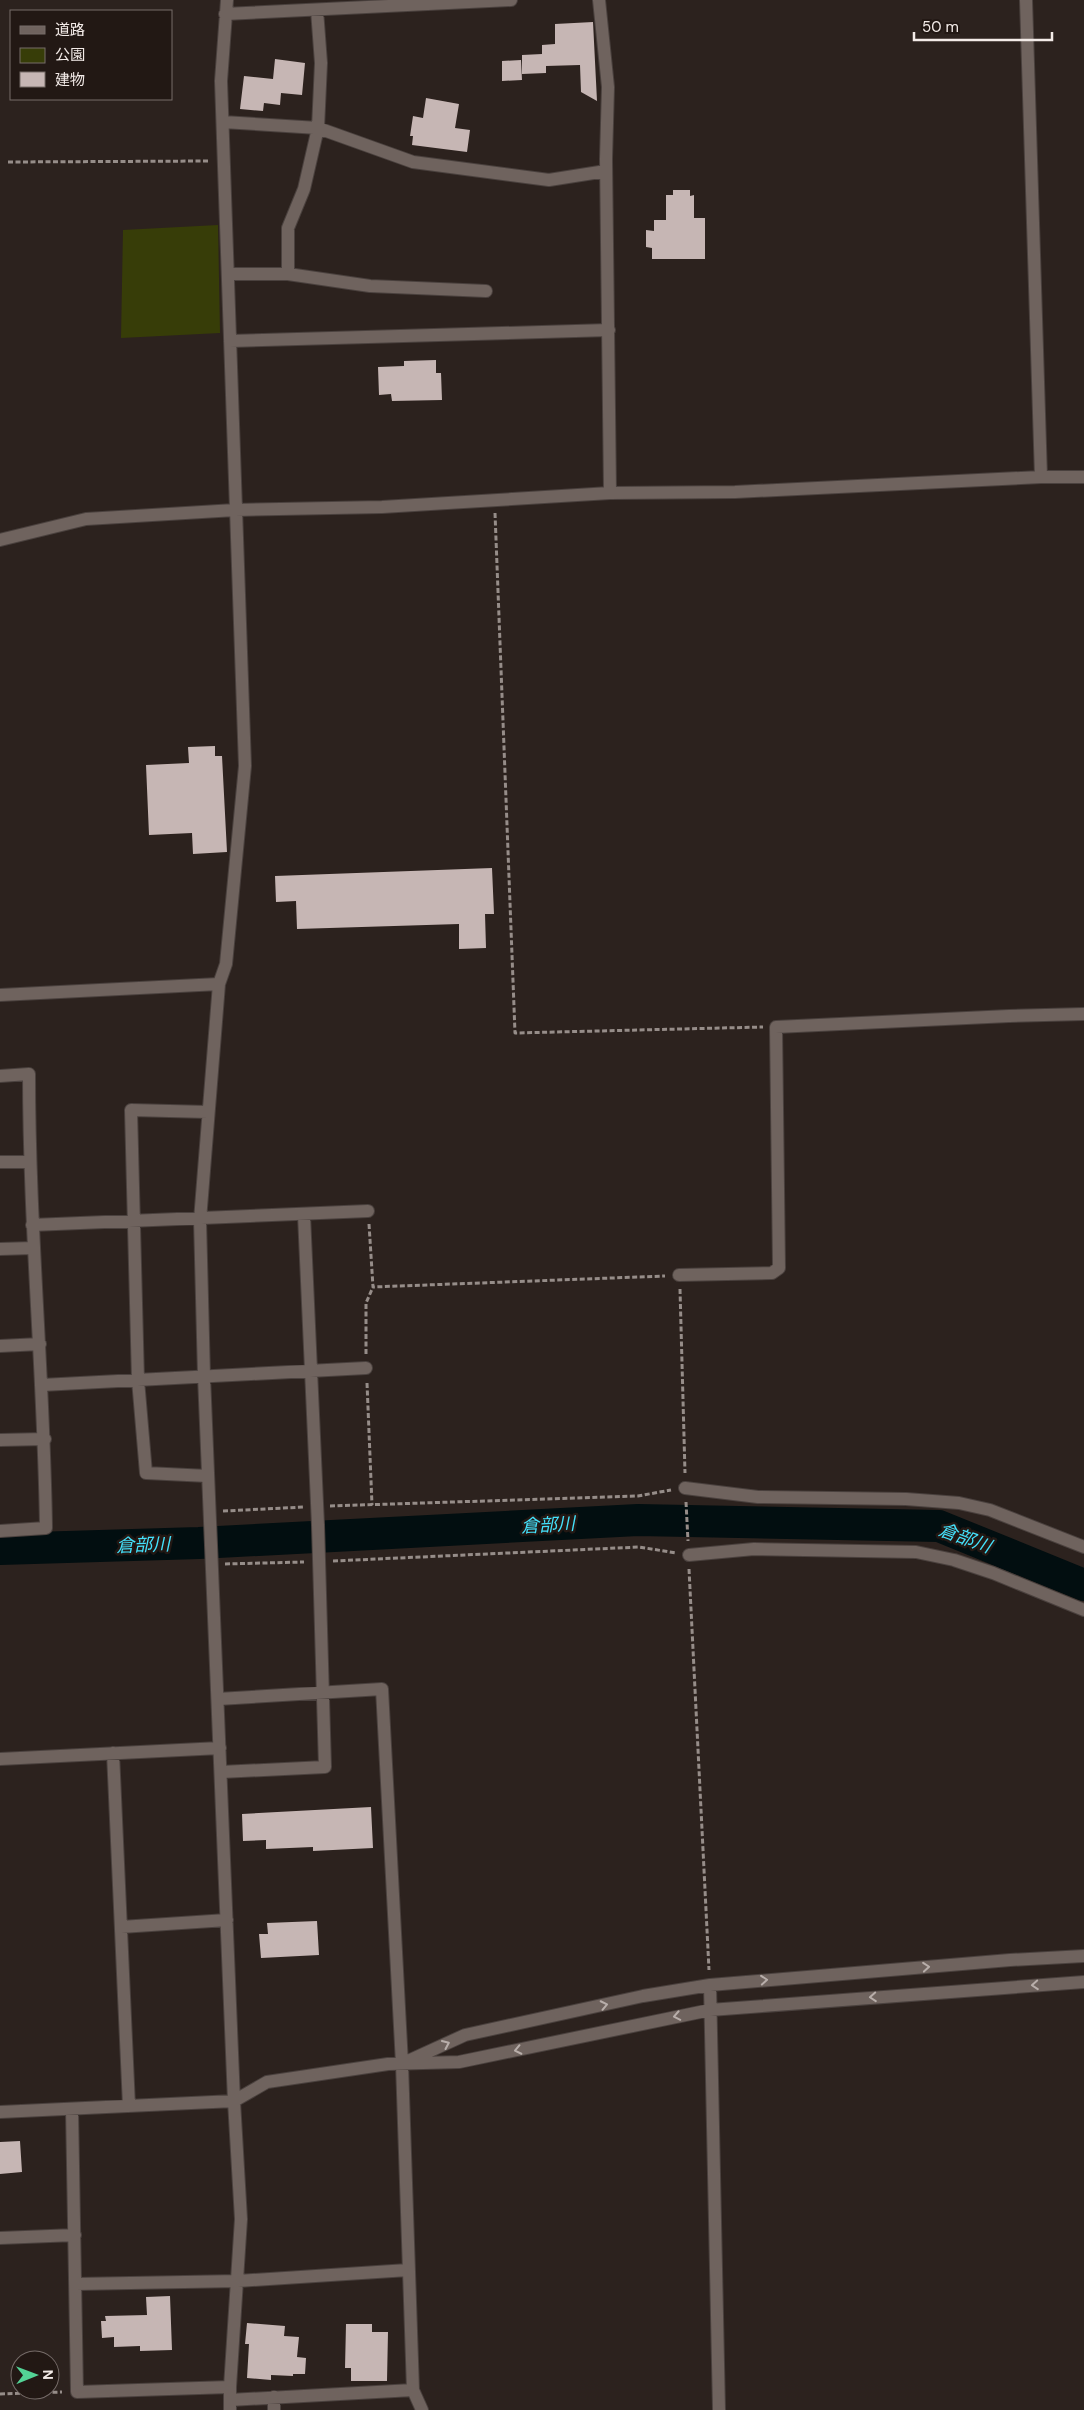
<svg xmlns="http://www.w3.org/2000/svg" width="1084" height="2410" viewBox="0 0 1084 2410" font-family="'DM Sans','Noto Sans JP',sans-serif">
<rect width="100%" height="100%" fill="#2c221e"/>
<path fill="#373d08" d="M218 225 220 333 121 338 123 230Z"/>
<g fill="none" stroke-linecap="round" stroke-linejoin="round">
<path stroke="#020e10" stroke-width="32" d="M0 1549 199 1543 638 1520 939 1526 1084 1585"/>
</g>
<path fill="#c6b6b4" d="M593 22 597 101 581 92 580 65 546 66V73L522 74V55L542 54V45L555 44V24Z
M275 59 305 63 302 95 281 93 280 105 264 103 263 111 240 109 244 76 273 79Z
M521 60 522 80 502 81V61Z
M426 98 459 104 455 128 470 130 467 152 412 145 413 136H410L413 116 423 118Z
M673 190H690V196L694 195V218H705V259H652V248L646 247V230L654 231V220H666V195H673Z
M436 360V373H441L442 400 392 401 391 394 379 395 378 367 404 366V361Z
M215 746V756H222L227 852 193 854 192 833 149 835 146 765 189 763 188 747Z
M492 868 494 914H485L486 948 459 949V924L297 929 296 901 276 902 275 876Z
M371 1807 373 1848 313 1851V1847L266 1849V1840L243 1841 242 1814Z
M317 1921 319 1955 261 1958 259 1934H268L267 1923Z
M20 2141 22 2172 0 2174V2142Z
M170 2296 172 2350 140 2351V2346L114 2347V2337L102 2338 101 2321H106L105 2316 147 2315 146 2297Z
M247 2323 285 2326 284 2336 299 2337 297 2357 306 2358 305 2374H293V2376L271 2375V2380L247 2378 249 2344H245Z
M346 2324H372V2332H388L387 2381H351V2368H345Z"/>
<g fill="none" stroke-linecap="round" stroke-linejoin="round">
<defs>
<path id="minor" d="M227 0 221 81 245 766 226 964 219 984 200 1220 204 1376 234 2101 241 2219 230 2387V2410
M599 0 608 87 606 159 610 493
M1026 0 1041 477
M225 14 511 0
M223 122 318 128 413 162 549 180 606 171
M228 274H288L370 286 486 291
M288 274V228L304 189 318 128 321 63 317 10
M230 341 609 330
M0 540 86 519 235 510 382 507 610 493 735 492 1041 477H1084
M0 995 219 984
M0 1076 29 1074C29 1226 44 1377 46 1528L0 1531
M208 1112 131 1110 138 1380 146 1473 208 1476
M0 1162H29
M32 1225 368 1211
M0 1249 33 1248
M679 1275 772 1273 779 1268 776 1027 1009 1016 1084 1014
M0 1346 40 1344
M42 1385 366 1368
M0 1440 45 1439
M685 1488 758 1497 906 1499 959 1503 990 1510 1084 1547
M689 1555 754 1549 916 1552 954 1560 993 1573 1084 1610
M218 1699 382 1689 402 2064 413 2390 422 2410
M113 1753 129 2106
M0 1759 220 1748
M221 1772 325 1767 318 1525 304 1215
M121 1927 227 1920
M710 1985 719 2410
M408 2061 465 2035 643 1996 710 1985 1010 1960 1084 1956
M72 2109 77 2392 230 2387
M0 2112 234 2101 267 2082 388 2064 459 2062 710 2010 1084 1982
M0 2238 75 2235
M76 2284 238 2281 408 2270
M230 2400 413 2390
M274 2410V2397"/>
</defs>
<use href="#minor" stroke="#4a413e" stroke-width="14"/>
<path stroke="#968d89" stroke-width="3" stroke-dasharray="5 2.5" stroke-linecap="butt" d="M8 162 210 161
M495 513 515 1033 763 1027
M369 1224 373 1287 665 1276
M680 1289 685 1473
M366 1354V1303L373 1287
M367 1383 372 1505
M686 1502 688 1541
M330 1506 638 1496 671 1490
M223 1511 304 1507
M333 1561 639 1547 676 1553
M225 1564 304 1562
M689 1569 709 1970
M0 2394 62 2392"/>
<use href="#minor" stroke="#6f635e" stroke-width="12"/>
</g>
<defs><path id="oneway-chevron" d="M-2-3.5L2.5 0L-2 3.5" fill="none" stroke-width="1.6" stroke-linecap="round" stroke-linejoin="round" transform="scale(1.25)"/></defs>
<g stroke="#b8aeaa">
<use href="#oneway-chevron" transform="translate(926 1967) rotate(-5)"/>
<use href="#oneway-chevron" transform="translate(764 1980) rotate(-5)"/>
<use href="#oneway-chevron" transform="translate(1035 1985) rotate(176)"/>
<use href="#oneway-chevron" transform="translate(873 1997) rotate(176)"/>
<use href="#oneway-chevron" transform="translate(604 2005) rotate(-12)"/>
<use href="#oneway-chevron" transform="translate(677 2016) rotate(169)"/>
<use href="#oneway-chevron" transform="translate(446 2044) rotate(-24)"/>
<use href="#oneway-chevron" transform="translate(518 2050) rotate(168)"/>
</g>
<g text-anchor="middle" stroke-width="5" stroke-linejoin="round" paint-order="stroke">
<g font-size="18" font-style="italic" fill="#44e2fc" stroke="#221814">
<text transform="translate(548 1525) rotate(-3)" y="6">倉部川</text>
<text transform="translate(965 1538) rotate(20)" y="6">倉部川</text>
<text transform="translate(143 1545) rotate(-2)" y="6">倉部川</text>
</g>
</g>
<rect x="10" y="10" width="162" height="90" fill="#221814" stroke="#766c69"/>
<rect x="20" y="26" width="25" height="8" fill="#6f635e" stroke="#766c69"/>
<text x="55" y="35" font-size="15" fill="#f3ebe8">道路</text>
<rect x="20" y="48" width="25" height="15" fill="#373d08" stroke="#766c69"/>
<text x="55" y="60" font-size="15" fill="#f3ebe8">公園</text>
<rect x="20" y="72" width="25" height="15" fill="#c6b6b4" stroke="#766c69"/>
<text x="55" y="85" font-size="15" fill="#f3ebe8">建物</text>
<g transform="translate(35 2375) rotate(89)"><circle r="24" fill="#221814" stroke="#766c69"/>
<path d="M0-4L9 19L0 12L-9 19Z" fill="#53d396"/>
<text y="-8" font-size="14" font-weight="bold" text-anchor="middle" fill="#f3ebe8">N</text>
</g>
<path d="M914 32v8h138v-8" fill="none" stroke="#f3ebe8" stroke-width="2.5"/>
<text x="922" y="32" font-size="15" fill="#f3ebe8" stroke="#221814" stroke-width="4" paint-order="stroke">50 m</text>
</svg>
